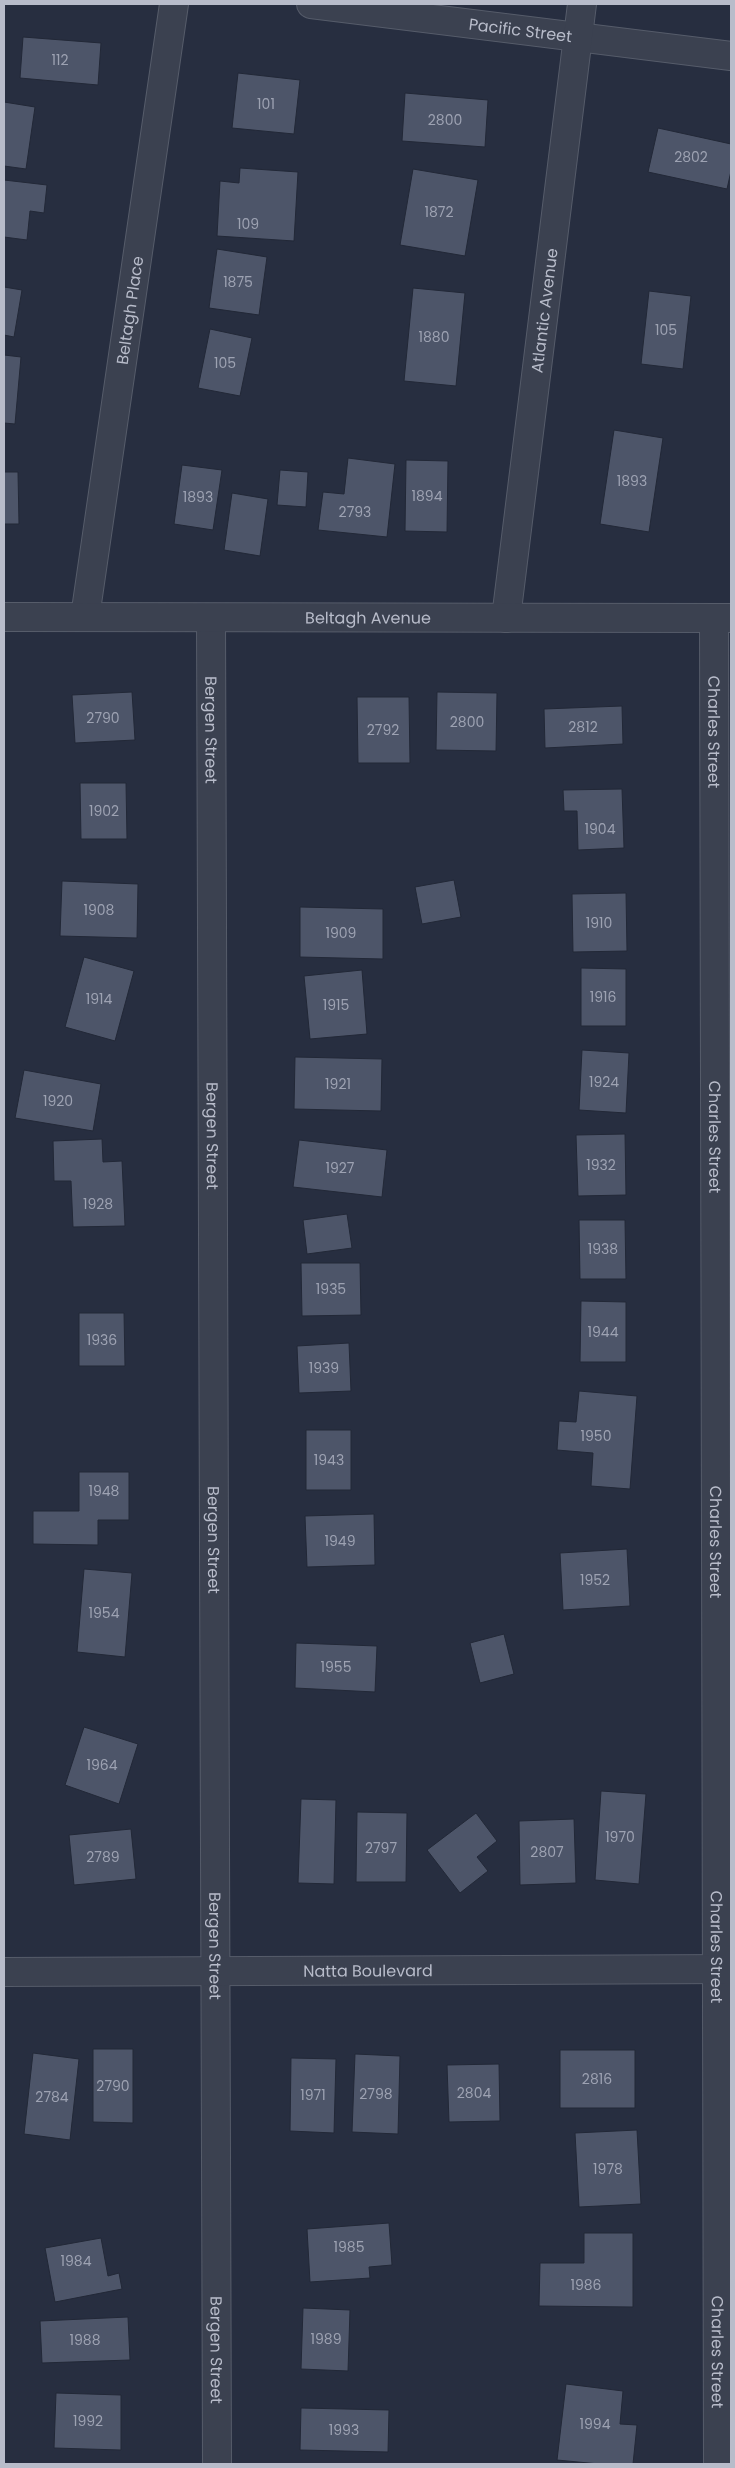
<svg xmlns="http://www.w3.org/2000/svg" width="735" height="2468" viewBox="0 0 735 2468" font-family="Poppins,sans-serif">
<rect width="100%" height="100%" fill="#272e40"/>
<path fill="#4d5569" stroke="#222837" d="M23 37 101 43 98 85 20 78Z
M238 73 300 80 294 134 232 128Z
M405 93 488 100 485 147 402 141Z
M4 102 35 107 26 169 4 166Z
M658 128 731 144V171L727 189 648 172Z
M240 168 298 172 294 241 217 236 220 181 239 183Z
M413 169 478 180 465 256 400 245Z
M4 180 47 185 44 213 30 211 27 240 4 237Z
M217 249 267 257 259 315 209 308Z
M4 287 22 290 14 337 4 335Z
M413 288 465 293 456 386 404 381Z
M649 291 691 296 683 369 641 364Z
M210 329 252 338 240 396 198 388Z
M4 355 21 357 15 424 4 423Z
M614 430 663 438 649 532 600 524Z
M348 458 395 464 387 537 318 530 323 492 344 494Z
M406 460 448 461 447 532 405 531Z
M182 465 222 470 213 530 174 524Z
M280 470 308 472 306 507 277 505Z
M4 472H18L19 524H4Z
M232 493 268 499 260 556 224 550Z
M132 692 135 740 75 743 72 695Z
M437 692 497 693 496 751 436 750Z
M357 697H409L410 763H358Z
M622 706 623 744 545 748 544 709Z
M80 783H126L127 839H81Z
M622 789 624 848 578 850 577 811H564L563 790Z
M454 880 461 917 422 924 415 887Z
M62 881 138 884 137 938 60 936Z
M626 893 627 951 573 952 572 894Z
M300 907 383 909V959L300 957Z
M84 957 134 971 115 1041 65 1027Z
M581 968 626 969V1026H581Z
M362 970 367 1034 310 1039 304 976Z
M582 1050 629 1053 626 1113 579 1110Z
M295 1057 382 1059 381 1111 294 1109Z
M24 1070 101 1084 93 1131 15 1118Z
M625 1134 626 1195 578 1196 576 1135Z
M102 1139 103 1162 122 1161 125 1226 73 1227 71 1181H54L53 1141Z
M299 1140 387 1150 382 1197 293 1187Z
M347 1214 352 1248 307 1254 303 1220Z
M579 1220H625L626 1279H580Z
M301 1263H360L361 1315 302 1316Z
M581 1301 626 1302V1362H580Z
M79 1313H124L125 1366H79Z
M349 1343 351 1391 299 1393 297 1346Z
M579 1391 637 1396 630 1489 591 1486 593 1453 557 1450 559 1421 576 1422Z
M306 1430H351V1490H306Z
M79 1472H129V1520H98V1545L33 1544V1511H79Z
M374 1514 375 1565 307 1567 305 1516Z
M627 1549 630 1606 563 1610 560 1553Z
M84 1569 132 1573 125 1657 77 1652Z
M504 1634 514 1674 480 1683 470 1643Z
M296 1643 377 1646 375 1692 295 1688Z
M84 1727 138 1744 119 1804 65 1785Z
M601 1791 646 1794 639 1884 595 1880Z
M301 1799 336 1800 334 1884 298 1883Z
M357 1812 407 1813 406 1882H356Z
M476 1813 497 1841 477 1857 488 1871 460 1893 427 1850Z
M574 1819 576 1883 520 1885 519 1821Z
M131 1829 136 1879 74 1885 69 1835Z
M93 2049H133V2123L93 2122Z
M560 2050H635V2108H560Z
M33 2053 79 2059 70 2140 24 2134Z
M355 2054 400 2056 398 2134 352 2132Z
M291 2058 336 2059 334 2133 290 2131Z
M499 2064 500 2121 449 2122 447 2065Z
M637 2130 641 2204 579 2207 575 2133Z
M389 2223 392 2265 369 2267 370 2278 310 2282 307 2229Z
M584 2233H633V2307L539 2306 540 2263H584Z
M101 2238 108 2276 119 2273 122 2289 55 2302 45 2248Z
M303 2308 350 2310 348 2371 301 2369Z
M128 2317 130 2360 42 2363 40 2321Z
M566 2384 623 2391 620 2424 637 2425 633 2464H599L557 2460Z
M56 2393 121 2395V2450L54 2448Z
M301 2408 389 2410 388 2452 300 2450Z"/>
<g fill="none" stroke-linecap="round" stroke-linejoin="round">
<defs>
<g id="minor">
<path id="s1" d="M311 4 731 56"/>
<path id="s2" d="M85 617 174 4"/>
<path id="s3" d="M211 618 217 2464"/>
<path id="s4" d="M506 618 582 4"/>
<path id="s5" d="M714 618 718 2464"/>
<path id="s6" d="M4 1972 731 1969"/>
</g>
<g id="tertiary">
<path id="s7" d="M4 617 731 618"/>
</g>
</defs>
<use href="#minor" stroke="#565c6a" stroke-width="30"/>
<use href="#tertiary" stroke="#565c6a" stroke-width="30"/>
<use href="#minor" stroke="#3b4150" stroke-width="28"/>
<use href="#tertiary" stroke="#3b4150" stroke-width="28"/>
</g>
<g text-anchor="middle" stroke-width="5" stroke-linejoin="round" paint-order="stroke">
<g font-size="14" fill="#9da2b2">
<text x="60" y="65">112</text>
<text x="266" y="109">101</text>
<text x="445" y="125">2800</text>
<text x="691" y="162">2802</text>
<text x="439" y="217">1872</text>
<text x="248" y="229">109</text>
<text x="238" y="287">1875</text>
<text x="666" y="335">105</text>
<text x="434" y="342">1880</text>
<text x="225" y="368">105</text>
<text x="632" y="486">1893</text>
<text x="427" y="501">1894</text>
<text x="198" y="502">1893</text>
<text x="355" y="517">2793</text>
<text x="103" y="723">2790</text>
<text x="467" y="727">2800</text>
<text x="583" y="732">2812</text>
<text x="383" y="735">2792</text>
<text x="104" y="816">1902</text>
<text x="600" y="834">1904</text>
<text x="99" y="915">1908</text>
<text x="599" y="928">1910</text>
<text x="341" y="938">1909</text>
<text x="603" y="1002">1916</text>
<text x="99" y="1004">1914</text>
<text x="336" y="1010">1915</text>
<text x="604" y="1087">1924</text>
<text x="338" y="1089">1921</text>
<text x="58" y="1106">1920</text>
<text x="601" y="1170">1932</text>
<text x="340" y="1173">1927</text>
<text x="98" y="1209">1928</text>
<text x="603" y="1254">1938</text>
<text x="331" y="1294">1935</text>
<text x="603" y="1337">1944</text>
<text x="102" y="1345">1936</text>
<text x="324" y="1373">1939</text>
<text x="596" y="1441">1950</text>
<text x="329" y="1465">1943</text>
<text x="104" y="1496">1948</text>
<text x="340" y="1546">1949</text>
<text x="595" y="1585">1952</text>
<text x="104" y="1618">1954</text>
<text x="336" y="1672">1955</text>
<text x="102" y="1770">1964</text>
<text x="620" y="1842">1970</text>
<text x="381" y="1853">2797</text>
<text x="547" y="1857">2807</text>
<text x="103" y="1862">2789</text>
<text x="597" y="2084">2816</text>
<text x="113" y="2091">2790</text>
<text x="474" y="2098">2804</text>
<text x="376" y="2099">2798</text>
<text x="313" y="2100">1971</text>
<text x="52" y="2102">2784</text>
<text x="608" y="2174">1978</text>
<text x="349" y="2252">1985</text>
<text x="76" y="2266">1984</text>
<text x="586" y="2290">1986</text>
<text x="326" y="2344">1989</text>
<text x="85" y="2345">1988</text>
<text x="88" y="2426">1992</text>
<text x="595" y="2429">1994</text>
<text x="344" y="2435">1993</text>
</g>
<g font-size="16" fill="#b8bcca" stroke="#202635">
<text dy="6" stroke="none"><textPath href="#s1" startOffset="211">Pacific Street</textPath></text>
<text dy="6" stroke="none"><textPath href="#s2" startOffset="310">Beltagh Place</textPath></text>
<text dy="6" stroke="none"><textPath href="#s4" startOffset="310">Atlantic Avenue</textPath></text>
<text dy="6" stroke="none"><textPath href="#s7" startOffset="364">Beltagh Avenue</textPath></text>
<text dy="6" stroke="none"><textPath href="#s3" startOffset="112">Bergen Street</textPath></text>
<text dy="6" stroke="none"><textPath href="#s5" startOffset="114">Charles Street</textPath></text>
<text dy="6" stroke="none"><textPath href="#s3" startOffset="518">Bergen Street</textPath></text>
<text dy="6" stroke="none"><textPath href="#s5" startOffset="519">Charles Street</textPath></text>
<text dy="6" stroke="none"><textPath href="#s3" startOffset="922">Bergen Street</textPath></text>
<text dy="6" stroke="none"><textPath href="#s5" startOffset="924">Charles Street</textPath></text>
<text dy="6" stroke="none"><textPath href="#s3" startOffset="1328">Bergen Street</textPath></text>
<text dy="6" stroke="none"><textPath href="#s5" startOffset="1329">Charles Street</textPath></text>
<text dy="6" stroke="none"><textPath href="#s6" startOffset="364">Natta Boulevard</textPath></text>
<text dy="6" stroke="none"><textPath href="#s3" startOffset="1732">Bergen Street</textPath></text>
<text dy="6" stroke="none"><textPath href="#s5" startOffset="1734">Charles Street</textPath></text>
</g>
</g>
<rect width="735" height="2468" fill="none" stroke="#b8bcca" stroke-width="10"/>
</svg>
